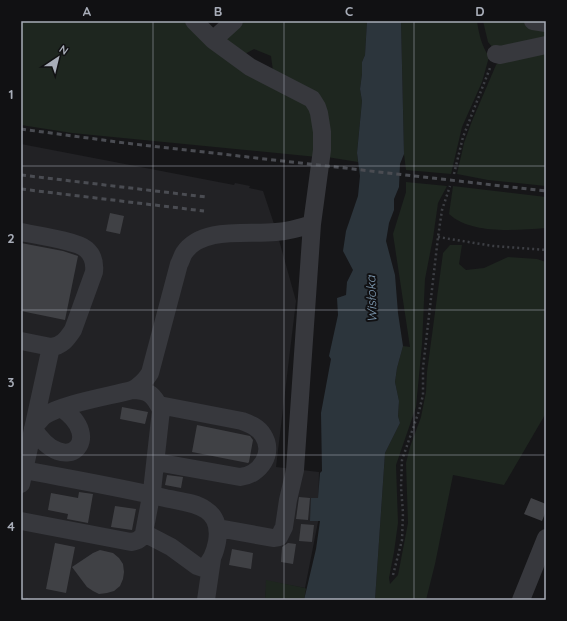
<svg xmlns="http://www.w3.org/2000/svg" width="567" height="621" viewBox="0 0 567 621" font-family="Quicksand,sans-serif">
<rect width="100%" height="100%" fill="#161618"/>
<path fill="#222225" d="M21 144 234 185 235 183 250 186 249 188 263 191 277 233 296 301 276 467 319 472 318 522 305 588 267 581 265 600H21Z"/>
<path fill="#1e261f" d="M21 21H185L238 67 312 104 317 157 72 133 21 125Z
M239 21H367L365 55 362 62V74L360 89 362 101 357 153 358 162 327 157 325 119 273 71 271 56 254 49 243 55 227 45 226 32Z
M401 21H477C479 35 482 46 489 57L482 82 462 127 451 174 406 170 404 154Z
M483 21H529L546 28V41L494 49 488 42Z
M546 47V186L488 180 457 174 464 143 472 121 496 65 498 63Z
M406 182 447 186 438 203 433 238 425 279 422 344 416 407 396 465 398 523 394 552 389 578 390 584 398 575 408 523 406 463 410 447 421 417 426 392 427 372 443 253 450 245H462L459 264 466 270 484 268 508 257 537 259 546 262V413L504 485 453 475 435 564 426 600H375L385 453 400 423 398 416 399 401 395 382 397 368 403 346 410 347 393 234 406 192Z
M453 186 546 197V228C517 230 472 235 449 214Z
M266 580 305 588 306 589 304 600H265Z"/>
<path fill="#2c353c" d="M367 21H401L404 154 400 164 399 187 394 199V210L389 223 386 241 395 275 398 313 403 346 397 368 395 382 399 401 398 416 400 423 385 453 375 600H304L316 549 320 521H310L311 498H318L320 473 322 471 321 413 331 359 329 356 338 315 337 298 346 295 347 282 353 270 343 251 346 231 358 196 360 176 357 153 362 101 360 89 362 74V62L365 55Z"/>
<path fill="#404145" d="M110 213 124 216 120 234 106 231Z
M21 243 63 251 78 256 65 320 21 311Z
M122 407 148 412 145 424 120 419Z
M197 425 250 436 253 440 249 462 248 463 192 452Z
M167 475 183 477 181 488 165 485Z
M79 492 93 494 88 523 67 519 68 514 48 510 51 493 78 498Z
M299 497 310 498 308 520 296 519Z
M531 498 546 504V511L542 521 524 514Z
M115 506 136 509 132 530 111 527Z
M301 524 314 525 312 542 299 541Z
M55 543 75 547 66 593 46 589Z
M288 543 296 544 293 564 281 562 282 547Z
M232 549 253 553 251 569 229 565Z
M100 550 113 553 119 558 123 564 124 572 123 579 120 586 114 591 107 593 99 594 93 591 87 587 72 567 93 553Z"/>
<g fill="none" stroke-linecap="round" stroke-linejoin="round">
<path stroke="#3d3f44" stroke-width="2.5" stroke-dasharray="2 3" stroke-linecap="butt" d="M454 174 463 137 490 68
M438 237 493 246 546 250
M393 575 402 540 403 513 401 487 402 460 419 411 423 395V368L438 237 442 210 450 186
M21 598 31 600"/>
<path stroke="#37383d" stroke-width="18" d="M194 21 213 40 250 67 312 99 317 107 319 113 322 132V150L312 224 295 470 288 500 284 527 279 537 273 538 218 528
M533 21 546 23
M213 40 234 21
M496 54 500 55 546 45
M21 232C35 235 77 241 86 249 93 255 95 263 94 272L73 330C67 339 62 346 51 347
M21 341 51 347 21 484
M61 408C106 438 66 480 33 428 37 424 40 419 44 416 61 404 110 396 132 390 140 386 145 381 150 373L179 264C181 261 182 256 184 253 202 226 248 235 276 232 289 231 300 228 312 224
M156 462 240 477C260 475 275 453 263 435 258 427 250 424 242 421L159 405
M24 470C71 479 118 487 165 498 178 501 195 502 206 510 217 517 219 530 217 542 215 552 212 562 203 568L197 566 171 547 144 533
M21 521 131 542C138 541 141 539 144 533L152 491 161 410C154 395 149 390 132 390
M206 600 212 559
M521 600 546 538"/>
<path stroke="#4a4c52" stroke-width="3" stroke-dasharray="5 4" stroke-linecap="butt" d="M21 129 125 143 546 191
M21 175 206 197
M21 189 204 211"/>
</g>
<path fill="none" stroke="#a8adb8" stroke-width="1" stroke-opacity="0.55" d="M153 21V600M284 21V600M414 21V600M21 166H546M21 310H546M21 455H546"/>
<g text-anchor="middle" stroke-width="4" stroke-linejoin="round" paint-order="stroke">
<g font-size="13" font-style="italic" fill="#7f9bb3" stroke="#111113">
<text transform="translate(371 299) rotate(-92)" y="5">Wisłoka</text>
</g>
</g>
<rect width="567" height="621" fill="none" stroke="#111113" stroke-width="44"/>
<g transform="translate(58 58) rotate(35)" stroke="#111113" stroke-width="3" paint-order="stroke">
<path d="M0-3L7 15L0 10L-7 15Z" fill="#a8adb8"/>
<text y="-6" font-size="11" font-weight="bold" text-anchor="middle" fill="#a8adb8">N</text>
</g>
<rect x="22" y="22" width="523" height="577" fill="none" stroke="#a8adb8" stroke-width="1.5"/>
<g font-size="13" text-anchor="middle" font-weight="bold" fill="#a8adb8">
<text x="87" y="16">A</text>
<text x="218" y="16">B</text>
<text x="349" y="16">C</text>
<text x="480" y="16">D</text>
<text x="11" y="99">1</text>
<text x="11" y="243">2</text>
<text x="11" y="387">3</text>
<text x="11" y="531">4</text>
</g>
</svg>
